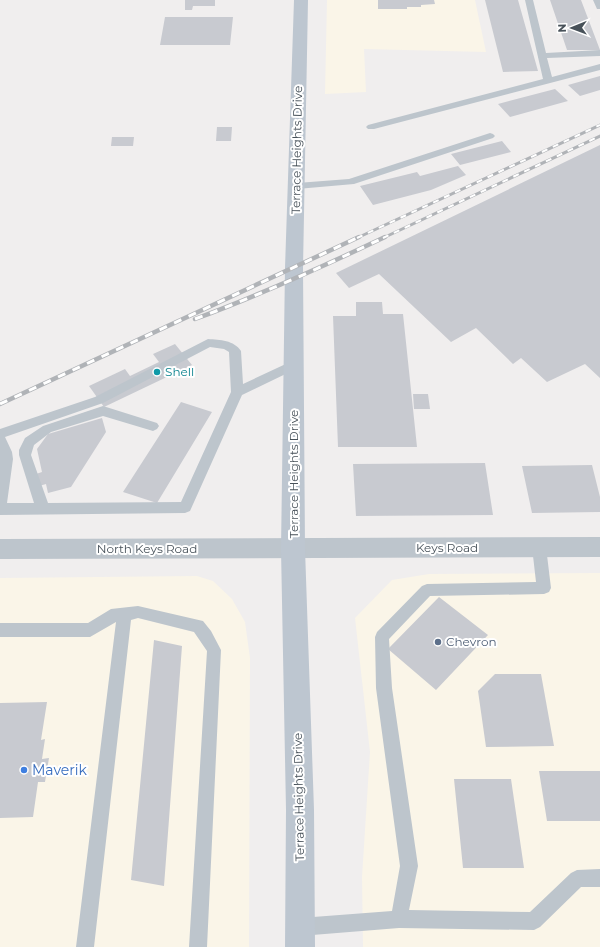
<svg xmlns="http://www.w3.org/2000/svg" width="600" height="947" viewBox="0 0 600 947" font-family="Montserrat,sans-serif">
<rect width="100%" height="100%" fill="#f0eeee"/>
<path fill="#faf5e8" d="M327 0H475L486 52 364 49 366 92 325 94Z
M600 573V947H363L362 877 370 752 355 618 392 580 429 574Z
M197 576 213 581 232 599 245 622 250 658 249 947H0V578Z"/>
<path fill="#c8cad0" d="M185 0H215V6H193L192 10H185Z
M378 0H434L435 4 421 5V7H407V9H378Z
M485 0H518L538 71 503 72Z
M550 0H581L600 50H567Z
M165 17H233L230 45H160Z
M600 76V90L580 96 568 85Z
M555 89 568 101 510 117 498 104Z
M217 127H232L231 141H216Z
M112 137H134L133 146H111Z
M502 141 511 152 460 165 451 154Z
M600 145V378L585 364 547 382 521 358 513 364 476 328 451 342 379 274 349 288 336 273Z
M458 166 466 175 431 190 373 205 360 186 417 172 420 176Z
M356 302H382L383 314H403L417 447H338L333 316H356Z
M175 344 192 365 104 407 89 386 125 369 130 376 159 362 153 354Z
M413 394H428L430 409H414Z
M181 402 212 412 157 503 123 492Z
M102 418 106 432 71 487 48 493 46 484 39 486 36 474 42 472 37 449 48 434Z
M485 463 493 515 356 516 353 464Z
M592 465 600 497V512L532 513 522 466Z
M439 597 488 635 436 690 388 649Z
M154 640 182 646 164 886 131 880Z
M495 674H541L554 746 486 747 478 691Z
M47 702 41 740 45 739 42 759 49 758 45 782H38L33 817 0 818V703Z
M539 771H600V821H547Z
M454 779H511L524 868H463Z"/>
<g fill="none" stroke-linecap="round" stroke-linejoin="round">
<path fill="#bdc5cc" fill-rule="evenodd" d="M525 0H533L546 53 600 50V56L547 58 552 77 600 64V70L374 129H368L366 127 368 125 543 79Z
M593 0H600V9H597Z
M490 133 493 134 495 136 493 138 354 184 297 189 292 186 297 183 349 179Z
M208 339C220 340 234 340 241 351L243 384 290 362 294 361 298 362 300 365 298 368 242 395 190 511 185 513 0 515V429L95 397ZM210 347 224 349 229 352 231 392 181 502 48 503 31 455 34 445 51 432 103 416 153 431 157 429 159 426 157 423 103 406 43 426 25 438 19 450V455L34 503H7L13 459 12 452 5 437 103 403Z
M539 541 544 543 546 547 551 588 549 592 544 594 430 596 389 639 392 688 418 866 409 910 530 912 571 873 577 870 600 869V887H581L540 927 534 930 399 928 300 936 294 933 291 927 294 921 300 918 392 911 400 866 376 688 375 637 377 632 422 586 427 584 536 582 532 547 534 543Z
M138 606 203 621 211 631 221 650 207 947H189L207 651 194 632 138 618 131 620 94 947H76L116 622 90 637H0V623H88L111 609Z"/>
<path fill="#bdc5cc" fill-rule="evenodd" d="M600 537V557L0 559V539Z"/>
<path fill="#bdc6d0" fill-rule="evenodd" d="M294 0H308L303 268 305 549 314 810 315 947H285L286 810 281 549 285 268Z"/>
<defs>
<path id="rail-far1" d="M357 238 600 125
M383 238 600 136"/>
<path id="rail" d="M195 319C260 295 322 267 385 237
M0 404 359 237"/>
</defs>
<use href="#rail-far1" stroke="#b0b3b7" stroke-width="3"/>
<use href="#rail" stroke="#b0b3b7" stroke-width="4.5"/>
<use href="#rail-far1" stroke="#fff" stroke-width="2" stroke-dasharray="6" stroke-linecap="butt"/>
<use href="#rail" stroke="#fff" stroke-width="3" stroke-dasharray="8" stroke-linecap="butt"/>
</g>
<circle fill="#0f9aa8" stroke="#fff" stroke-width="1.5" cx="157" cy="372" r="4"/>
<circle fill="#5c6f8a" stroke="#fff" stroke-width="1.5" cx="438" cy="642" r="4"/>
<circle fill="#3f7fe0" stroke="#fff" stroke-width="1.5" cx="24" cy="770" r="4"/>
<g text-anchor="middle" stroke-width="4" stroke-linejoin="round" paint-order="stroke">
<g font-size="12" fill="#475159" stroke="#fff">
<text transform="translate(297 150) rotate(-89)" y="4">Terrace Heights Drive</text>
<text transform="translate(294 474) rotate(-90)" y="4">Terrace Heights Drive</text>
<text x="447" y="552">Keys Road</text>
<text x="147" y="553">North Keys Road</text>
<text transform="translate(299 797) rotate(-91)" y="4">Terrace Heights Drive</text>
</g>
<g font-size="12" fill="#0d838f" stroke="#fff" text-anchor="start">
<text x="165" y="376">Shell</text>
</g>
<g font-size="12" fill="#4e5e75" stroke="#fff" text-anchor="start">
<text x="446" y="646">Chevron</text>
</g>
<g font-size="14" fill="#366cbe" stroke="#fff" text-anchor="start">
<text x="32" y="775">Maverik</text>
</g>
</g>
<g transform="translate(572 28) rotate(269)" stroke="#ffffff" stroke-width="3" paint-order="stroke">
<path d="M0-3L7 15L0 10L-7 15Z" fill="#475159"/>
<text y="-6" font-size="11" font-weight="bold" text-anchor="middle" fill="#475159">N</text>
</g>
</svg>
